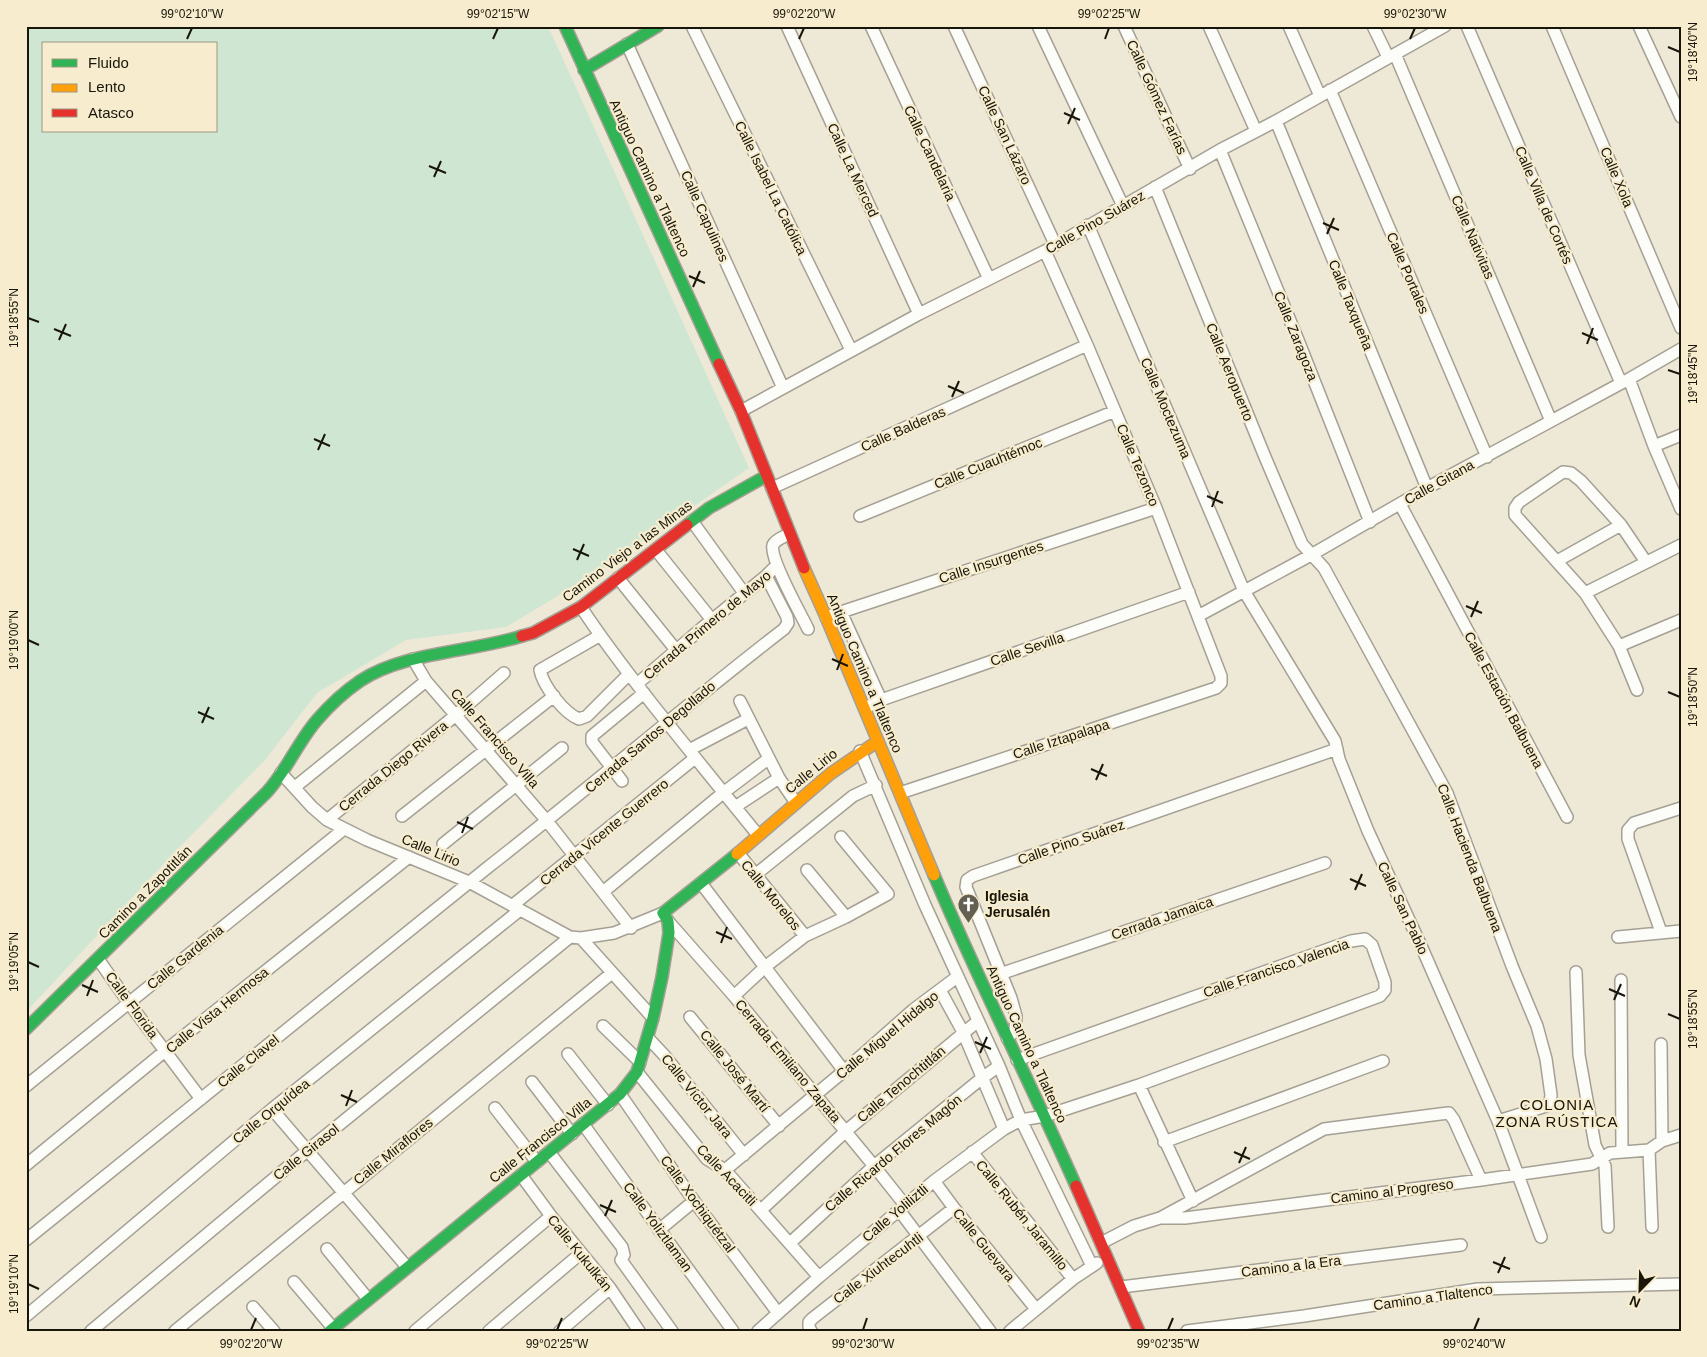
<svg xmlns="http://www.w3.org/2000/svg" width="1707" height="1357" viewBox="0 0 1707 1357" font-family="Arial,sans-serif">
<rect width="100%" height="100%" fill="#eee8d7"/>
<path fill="#cfe7d2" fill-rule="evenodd" d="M26 26H548L749 468 609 565 506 627 406 640 317 693 265 760 169 858 26 1012ZM44 44H216V131H44Z"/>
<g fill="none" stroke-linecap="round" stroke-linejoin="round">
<defs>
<path id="street" d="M692 26 851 350
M787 26 919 314
M871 26 989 279
M954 26 1055 244
M1038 26 1123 206
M1124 26 1190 169
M1209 26 1256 131
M1289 26 1320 96
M1373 26 1388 57
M1467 26 1621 383
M1552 26 1681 328
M1639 26 1681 117
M627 44 783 388
M1395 54 1551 421
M1330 90 1487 457
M1276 121 1427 488
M1220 150 1298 340 1370 522
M1155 187 1265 457 1302 544 1324 568 1447 793 1512 966 1537 1026 1546 1059 1551 1095 1550 1102 1546 1106 1498 1121
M1088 225 1244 591 1335 741 1339 759 1368 831 1422 948 1498 1121 1541 1237
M1629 379 1654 446 1681 509
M741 411 919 314 1045 251 1220 150 1276 121 1445 26
M1654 446 1681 435
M772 488 1087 345
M1400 504 1567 817
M860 516 1115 411
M692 521 744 593
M789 534C784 537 776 539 773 545 769 558 801 614 808 629
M656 550 712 620
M1557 561 1621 525
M618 578 676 650
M1585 593 1681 545
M581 607C603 641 628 673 653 705 688 749 723 792 758 835
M841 612 881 700
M1198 616 1311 555 1427 488 1629 379 1681 349
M826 617 1156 508
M599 636 540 670C543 686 564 713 579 719L587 716 629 674
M1619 646 1681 620
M413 659 426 681 547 821 631 928
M637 684 702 628 766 576 777 565
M1637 690 1619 646 1585 593 1515 515V508L1519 502 1563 472 1571 473 1581 481 1621 525 1646 562
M740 701 779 778 796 803
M865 708 881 700 1189 592
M689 750 748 719
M860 751 925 905 999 1066 1021 1120 1092 1266
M281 773 312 807 327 820 367 840 469 882 570 937 581 938 653 1018
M622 781 592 742V736L644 693
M295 787 426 681
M900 793 1216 688 1221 683V676L1156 508 1087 345 1045 251
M735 807 779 778
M402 816 554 696
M327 820 456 715 504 673
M443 844 562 748
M738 853 805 936
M807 870 846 917
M755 875 853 796 876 785
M701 883 844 1071
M603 892 723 793 768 759
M513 905 695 758
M668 921 734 996 874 1166 905 1205
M1661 932 1628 839V830L1634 823 1681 808
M1618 937 1681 931
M581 938 614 933 663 913
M98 959 129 1003 201 1099
M1576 972 1579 1055 1595 1145 1605 1166 1608 1227
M1000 974 1325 863
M1621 980 1622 1151
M940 990 963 1032 1004 1129
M734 996 765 967 805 936 846 917 888 894 841 837
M690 1017 779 1126
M603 1026 640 1062
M648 1038 664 1055 744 1155
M1007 1038 1015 1031 1016 1016 1011 998 966 887 967 880 973 876 1337 749
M1661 1044 1662 1141
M568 1054 608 1105
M637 1072 707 1159 725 1170 819 1277
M532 1082 572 1134
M1139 1085 1193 1201
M26 1086 344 829
M620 1094 694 1201 778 1313
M495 1108 537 1162
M272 1109 407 1267
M583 1124 733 1331
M1164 1142 1383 1061
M1649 1150 1652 1227
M549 1152 622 1247 624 1255 621 1260 672 1331
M972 1152 1073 1279
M26 1165 165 1051 409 857
M725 1170 844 1071 913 1010 957 977
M521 1175 551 1216 610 1288 639 1331
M934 1181 954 1208 1036 1309
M761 1210 846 1131 978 1021
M899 1210 990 1331
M1162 1217 1324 1129 1440 1114 1449 1113 1454 1120 1481 1180
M659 1230 694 1201
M26 1240 487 868C587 790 683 707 784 629L788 623 787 617 766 576
M790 1243 874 1166 982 1078 999 1066
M1101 1243 1134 1226 1160 1218H1185L1481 1180 1592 1164 1610 1153 1649 1150 1662 1141 1681 1135
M327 1249 368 1299
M294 1282 333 1328
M1121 1287 1461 1245
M253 1307 274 1331
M26 1316 272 1109 520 910
M91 1331 308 1150 570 937
M175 1331 612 973
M415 1331 551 1216
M489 1331 580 1254
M560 1331 610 1288
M758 1331 819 1277 934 1181 1004 1129 1021 1120 1045 1116 1139 1085 1380 996 1385 990V982L1372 945 1365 939 1351 941 1017 1060
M811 1331 809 1327V1322L813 1318 954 1208
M1010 1331 1073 1279 1097 1263
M1187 1331 1304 1316 1478 1289 1681 1284"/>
<path id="fast" d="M565 26 719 364
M584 70 658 26
M687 525 709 508 766 476
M934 875C978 980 1030 1082 1076 1186
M26 1029 267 792C287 770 298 742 317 720 330 705 344 692 360 681 403 652 472 652 522 636
M330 1331 620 1094 637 1072 653 1018 662 977 669 933 668 921 663 913 737 854"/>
<path id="slow" d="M804 568 826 617 934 875
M737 854 830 774 878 741"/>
<path id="jam" d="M719 364 741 411 804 568
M522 636 533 633 581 607 687 525
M1076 1186 1139 1331"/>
</defs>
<use href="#street" stroke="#a5a094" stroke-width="14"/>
<use href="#fast" stroke="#a5a094" stroke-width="14"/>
<use href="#slow" stroke="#a5a094" stroke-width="14"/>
<use href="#jam" stroke="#a5a094" stroke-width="14"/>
<use href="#street" stroke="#fcfcf9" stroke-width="11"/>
<use href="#fast" stroke="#30b455" stroke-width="11"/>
<use href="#slow" stroke="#ff9f0a" stroke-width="11"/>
<use href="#jam" stroke="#e5322d" stroke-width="11"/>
</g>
<path fill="none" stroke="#18150a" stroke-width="2" d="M187 39 192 28M493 39 498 28M799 39 804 28M1105 39 1109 28M1410 39 1415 28M1668 47 1680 52M1064 113 1080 120M1068 124 1075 108M429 166 446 173M434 177 441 161M1323 223 1339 230M1327 234 1334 218M689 276 705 283M693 287 700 271M28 318 39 322M54 329 71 336M1582 333 1598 340M59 340 66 324M1587 344 1593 328M1668 370 1680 374M948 386 964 393M952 397 959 381M314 439 330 446M318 450 325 434M1207 496 1223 503M1212 507 1218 491M573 549 589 556M577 560 584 544M1466 606 1482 613M1471 617 1478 601M28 640 39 645M832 659 848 666M837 670 843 654M1668 692 1680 697M198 712 214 719M202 723 209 707M1091 769 1107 776M1096 780 1103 764M457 822 473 829M462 833 468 817M1350 879 1366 886M1355 890 1362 874M716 932 732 939M721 943 727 927M28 962 39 967M82 985 98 992M1609 989 1625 996M87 996 93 980M1614 1000 1621 984M1668 1014 1680 1019M975 1042 991 1049M980 1053 987 1037M341 1095 357 1102M346 1106 352 1090M1234 1152 1250 1159M1239 1163 1246 1147M600 1205 616 1212M605 1216 612 1200M1493 1262 1510 1269M1498 1273 1505 1257M28 1284 39 1289M251 1330 256 1318M557 1330 562 1318M863 1330 867 1318M1168 1330 1173 1318M1474 1330 1479 1318"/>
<defs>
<symbol id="church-pin" viewBox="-11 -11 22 30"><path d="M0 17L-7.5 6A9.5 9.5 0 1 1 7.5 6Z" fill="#635f52" stroke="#f7edce"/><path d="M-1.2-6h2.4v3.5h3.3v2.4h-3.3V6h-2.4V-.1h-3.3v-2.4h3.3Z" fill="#fff"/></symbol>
</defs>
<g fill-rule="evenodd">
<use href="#church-pin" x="956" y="892" width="25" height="34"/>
</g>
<g text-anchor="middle" stroke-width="4.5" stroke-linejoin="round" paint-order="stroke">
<g font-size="14" fill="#18150a" stroke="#f7edce">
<text transform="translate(1157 97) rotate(65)" y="5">Calle Gómez Farías</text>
<text transform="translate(1005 135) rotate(65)" y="5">Calle San Lázaro</text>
<text transform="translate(930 153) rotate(65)" y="5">Calle Candelaria</text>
<text transform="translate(853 170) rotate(65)" y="5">Calle La Merced</text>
<text transform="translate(1617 177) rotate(67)" y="5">Calle Xola</text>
<text transform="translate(650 178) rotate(65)" y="5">Antiguo Camino a Tlaltenco</text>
<text transform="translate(771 188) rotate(64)" y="5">Calle Isabel La Católica</text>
<text transform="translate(1544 205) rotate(67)" y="5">Calle Villa de Cortés</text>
<text transform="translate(705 216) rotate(66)" y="5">Calle Capulines</text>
<text transform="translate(1095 222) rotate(-30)" y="5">Calle Pino Suárez</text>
<text transform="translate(1473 237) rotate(67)" y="5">Calle Nativitas</text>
<text transform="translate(1408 273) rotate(67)" y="5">Calle Portales</text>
<text transform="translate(1351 305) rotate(68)" y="5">Calle Taxqueña</text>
<text transform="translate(1296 336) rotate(68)" y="5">Calle Zaragoza</text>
<text transform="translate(1230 372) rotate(68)" y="5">Calle Aeropuerto</text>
<text transform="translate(1166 408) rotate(67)" y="5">Calle Moctezuma</text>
<text transform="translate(903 429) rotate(-24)" y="5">Calle Balderas</text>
<text transform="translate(988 463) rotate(-22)" y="5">Calle Cuauhtémoc</text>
<text transform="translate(1138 465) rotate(67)" y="5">Calle Tezonco</text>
<text transform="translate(1439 482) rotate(-29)" y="5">Calle Gitana</text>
<text transform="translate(627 551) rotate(-37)" y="5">Camino Viejo a las Minas</text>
<text transform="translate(991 562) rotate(-18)" y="5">Calle Insurgentes</text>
<text transform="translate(707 625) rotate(-40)" y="5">Cerrada Primero de Mayo</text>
<text transform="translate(1027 649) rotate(-19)" y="5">Calle Sevilla</text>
<text transform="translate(865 673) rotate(67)" y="5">Antiguo Camino a Tlaltenco</text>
<text transform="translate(1504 700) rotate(62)" y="5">Calle Estación Balbuena</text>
<text transform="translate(650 737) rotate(-40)" y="5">Cerrada Santos Degollado</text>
<text transform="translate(495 738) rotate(49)" y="5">Calle Francisco Villa</text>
<text transform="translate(1061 739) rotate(-18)" y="5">Calle Iztapalapa</text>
<text transform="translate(393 766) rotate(-39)" y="5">Cerrada Diego Rivera</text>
<text transform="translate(811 771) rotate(-39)" y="5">Calle Lirio</text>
<text transform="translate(604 832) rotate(-39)" y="5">Cerrada Vicente Guerrero</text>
<text transform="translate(1071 842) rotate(-19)" y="5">Calle Pino Suárez</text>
<text transform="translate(431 850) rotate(23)" y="5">Calle Lirio</text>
<text transform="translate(1470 858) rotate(69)" y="5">Calle Hacienda Balbuena</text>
<text transform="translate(145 892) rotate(-45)" y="5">Camino a Zapotitlán</text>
<text transform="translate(771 895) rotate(51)" y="5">Calle Morelos</text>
<text transform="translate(1403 908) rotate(65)" y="5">Calle San Pablo</text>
<text transform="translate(1162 918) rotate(-19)" y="5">Cerrada Jamaica</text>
<text transform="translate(185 957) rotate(-39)" y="5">Calle Gardenia</text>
<text transform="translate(1276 968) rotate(-19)" y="5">Calle Francisco Valencia</text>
<text transform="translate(132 1005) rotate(54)" y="5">Calle Florida</text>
<text transform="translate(217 1010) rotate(-39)" y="5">Calle Vista Hermosa</text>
<text transform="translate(887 1035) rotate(-40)" y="5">Calle Miguel Hidalgo</text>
<text transform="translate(1027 1044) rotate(65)" y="5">Antiguo Camino a Tlaltenco</text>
<text transform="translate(248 1061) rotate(-39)" y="5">Calle Clavel</text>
<text transform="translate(788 1061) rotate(50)" y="5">Cerrada Emiliano Zapata</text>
<text transform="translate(735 1071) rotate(51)" y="5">Calle José Martí</text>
<text transform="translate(901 1084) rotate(-40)" y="5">Calle Tenochtitlán</text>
<text transform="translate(697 1096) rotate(51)" y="5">Calle Víctor Jara</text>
<text transform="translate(271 1111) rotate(-39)" y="5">Calle Orquídea</text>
<text transform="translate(540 1140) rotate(-39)" y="5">Calle Francisco Villa</text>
<text transform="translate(393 1151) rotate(-39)" y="5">Calle Miraflores</text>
<text transform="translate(306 1152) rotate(-39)" y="5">Calle Girasol</text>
<text transform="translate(893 1153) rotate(-40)" y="5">Calle Ricardo Flores Magón</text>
<text transform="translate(727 1175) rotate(46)" y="5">Calle Acacitli</text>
<text transform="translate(1392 1191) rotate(-7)" y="5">Camino al Progreso</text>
<text transform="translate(698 1204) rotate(54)" y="5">Calle Xochiquétzal</text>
<text transform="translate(895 1213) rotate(-40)" y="5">Calle Yoliliztli</text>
<text transform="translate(1022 1215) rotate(51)" y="5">Calle Rubén Jaramillo</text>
<text transform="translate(658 1227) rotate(54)" y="5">Calle Yoliztlaman</text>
<text transform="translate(984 1245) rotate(51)" y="5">Calle Guevara</text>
<text transform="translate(580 1253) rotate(51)" y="5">Calle Kukulkán</text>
<text transform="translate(1291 1266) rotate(-7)" y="5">Camino a la Era</text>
<text transform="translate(878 1268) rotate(-37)" y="5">Calle Xiuhtecuhtli</text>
<text transform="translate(1433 1297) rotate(-8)" y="5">Camino a Tlaltenco</text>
</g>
<g font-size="14" font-weight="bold" fill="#18150a" stroke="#f7edce" text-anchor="start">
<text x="985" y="901">Iglesia<tspan x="985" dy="16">Jerusalén</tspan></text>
</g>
<g font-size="15" letter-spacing="1" fill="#18150a" stroke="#f7edce">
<text x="1557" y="1110">COLONIA<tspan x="1557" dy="17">ZONA RÚSTICA</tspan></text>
</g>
</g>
<rect width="1707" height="1357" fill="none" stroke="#f7edce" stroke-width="55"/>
<rect x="42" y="42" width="175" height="90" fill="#f7edce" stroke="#9e9780"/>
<rect x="52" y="59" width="25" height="8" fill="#30b455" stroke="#9e9780"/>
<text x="88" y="68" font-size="15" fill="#18150a">Fluido</text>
<rect x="52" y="84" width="25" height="8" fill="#ff9f0a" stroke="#9e9780"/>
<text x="88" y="92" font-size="15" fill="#18150a">Lento</text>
<rect x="52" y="109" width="25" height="8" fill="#e5322d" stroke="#9e9780"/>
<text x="88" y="118" font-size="15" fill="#18150a">Atasco</text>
<g transform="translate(1640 1290) rotate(203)" stroke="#f7edce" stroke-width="4" paint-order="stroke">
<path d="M0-4L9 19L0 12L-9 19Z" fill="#18150a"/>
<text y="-8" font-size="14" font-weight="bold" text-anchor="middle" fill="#18150a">N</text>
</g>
<rect x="28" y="28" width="1652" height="1302" fill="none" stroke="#18150a" stroke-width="2"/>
<g font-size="12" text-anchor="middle" fill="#18150a">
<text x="192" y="18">99°02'10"W</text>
<text x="498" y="18">99°02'15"W</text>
<text x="804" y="18">99°02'20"W</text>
<text x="1109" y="18">99°02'25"W</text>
<text x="1415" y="18">99°02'30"W</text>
<text transform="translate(1693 52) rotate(-90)" y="4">19°18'40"N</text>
<text transform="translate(14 318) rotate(-90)" y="4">19°18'55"N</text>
<text transform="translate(1693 374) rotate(-90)" y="4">19°18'45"N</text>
<text transform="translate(14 640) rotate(-90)" y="4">19°19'00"N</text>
<text transform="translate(1693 697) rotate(-90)" y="4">19°18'50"N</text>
<text transform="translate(14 962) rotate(-90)" y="4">19°19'05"N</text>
<text transform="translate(1693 1019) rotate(-90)" y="4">19°18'55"N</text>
<text transform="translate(14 1284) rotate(-90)" y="4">19°19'10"N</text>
<text x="251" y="1348">99°02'20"W</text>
<text x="557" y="1348">99°02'25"W</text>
<text x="863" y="1348">99°02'30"W</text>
<text x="1168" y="1348">99°02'35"W</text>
<text x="1474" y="1348">99°02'40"W</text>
</g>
</svg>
